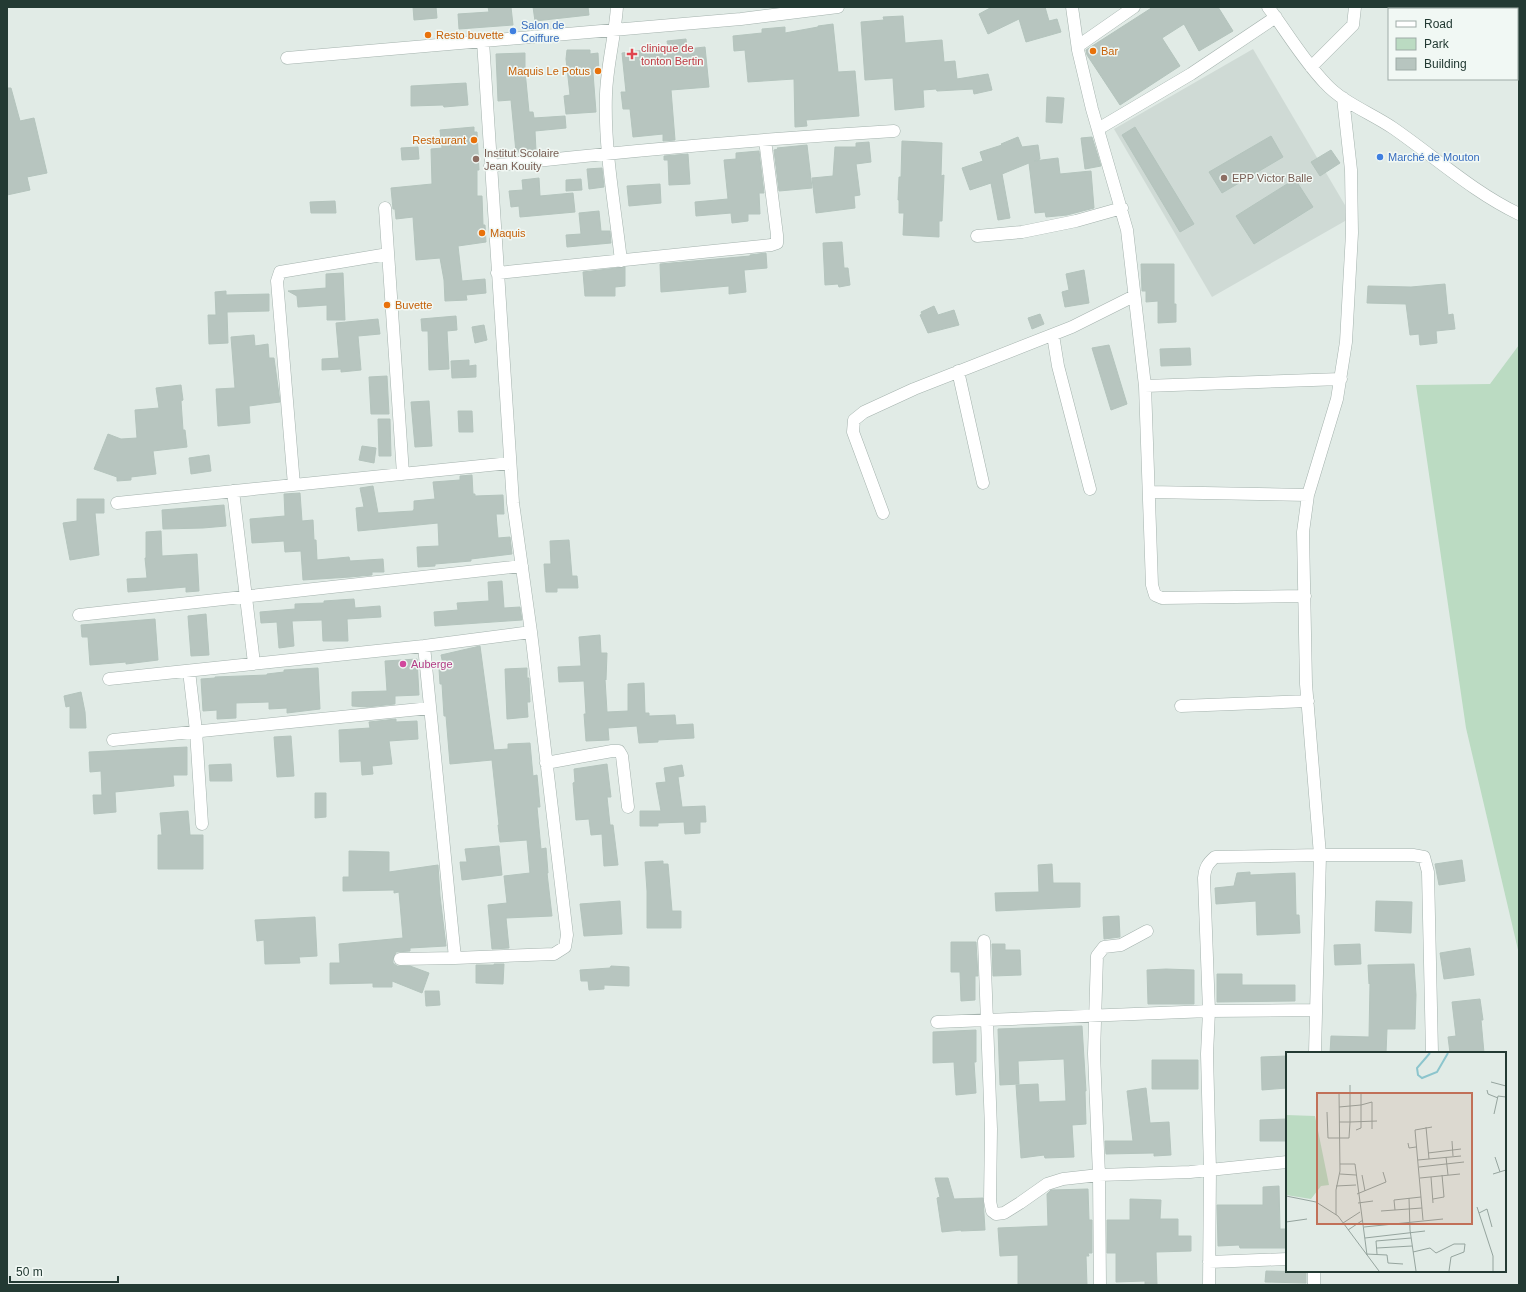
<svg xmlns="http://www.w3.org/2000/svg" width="1526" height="1292" viewBox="0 0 1526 1292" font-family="Arial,sans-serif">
<rect width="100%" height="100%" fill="#e1ebe6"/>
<path fill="#cfdad5" d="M1253 49 1352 217 1212 297 1114 129Z"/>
<path fill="#bbdbc2" d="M1519 345V954L1466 728 1416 385 1490 384Z"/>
<path fill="#b7c5bf" stroke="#b4c4bd" d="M413 7H436L437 18 414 20Z
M488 7H511L513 25 459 29 458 14 489 12Z
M533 7H588L589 15 535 21Z
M992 7H1045L1049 21 1057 19 1061 32 1026 42 1019 19 988 34 979 14Z
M1153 7H1218L1233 31 1199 51 1184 24 1162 38 1180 66 1120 105 1087 55 1086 50Z
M903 16 905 43 942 40 944 62 955 61 957 79 988 74 992 90 974 94 973 89 937 91 936 89 923 90 924 107 895 110 893 78 865 80 861 22 884 20 883 17Z
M833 24 838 72 855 71 859 116 806 120 807 126 795 127 794 79 748 82 745 50 734 51 733 36 762 33V29L785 27V33L818 27V26Z
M686 39 687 49 705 47 709 87 671 90 675 140 663 141V134L633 137 630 109H623L621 92H626L622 53 668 47 667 41Z
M567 50H590V54L598 53 599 72 593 73 596 112 566 114 564 96 570 95 566 59Z
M525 53V71L529 112H533L534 118 565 116 566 128 535 131 536 151 516 152 511 100 498 101 496 54Z
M466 83 468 105 444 107 443 105 411 106V86Z
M7 88H11L20 121 34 118 47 173 27 177 30 190 7 195Z
M1047 97 1064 98 1062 123 1046 122Z
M474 127V132H477L479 170H477V196H482L483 225H485L486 242 458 246 462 281 485 279 486 293 466 295 467 300 445 301 444 280 440 258 416 260 413 217 396 219 395 209H393L391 188 432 184 431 149 442 148 440 130Z
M1135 127 1194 224 1180 232 1122 135Z
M1271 136 1283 157 1222 193 1209 172Z
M1018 137 1022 147 1038 145 1040 159 1034 161 1058 158 1060 174 1091 171 1094 208 1067 215 1046 217 1045 212 1035 213 1029 163 1002 174 1010 218 998 220 991 183 970 190 962 168 983 161 980 152 1002 145 1001 144Z
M1092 137 1101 166 1085 169 1081 138Z
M902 141 942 143 941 176 944 175 942 221H939V237L903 235 904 213H899V200H898L899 177H901Z
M869 142 871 162 856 164 860 195 854 196 855 208 816 213 812 178 833 176 835 147H856V143Z
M807 145 812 188 779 191 774 150 778 149 777 148Z
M418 147 419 159 402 160 401 148Z
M1331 150 1340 163 1320 176 1311 162Z
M759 151 764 193H759L760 214H748V221L732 223 731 213 696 216 695 202 728 199 724 160 736 159V153Z
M688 154 690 184 669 185 668 160H664V156Z
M602 168 604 187 589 189 587 169Z
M539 178 540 196 573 193 575 212 520 217 519 206 511 207 509 191 523 190 522 180Z
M581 179 582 190 566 191V180Z
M1295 179 1313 207 1254 244 1236 216Z
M660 184 661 203 629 206 627 186Z
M335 201 336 213H311L310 202Z
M599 211 601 231H610L611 243 567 247 566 235 581 234 579 213Z
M842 242 844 268H848L850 285 839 287 838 284 825 285 823 243Z
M766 253 767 268 744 270 746 292 729 294V286L661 292 660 264 750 256V255Z
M1141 264H1174V304H1176V322L1158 323V301L1146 302V291H1142Z
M625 267V286L615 287V296H585L583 272Z
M1084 270 1089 303 1065 307 1062 292 1069 290 1066 274Z
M343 273 345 320H327V305L298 307 297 296 288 291 326 288V274Z
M1445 284 1448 315 1453 314 1455 329 1436 331 1437 343 1420 345 1419 334 1410 335 1406 304 1367 303 1368 286 1411 287Z
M226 291V295L269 294V311L227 312 228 343 209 344 208 315H216L215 292Z
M934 306 938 315 954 310 959 325 928 333 920 315 922 314 921 312Z
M1040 314 1044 324 1032 329 1028 318Z
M456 316 457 330 447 331 449 369 429 370 428 331H422L421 319Z
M378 319 380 334 358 336 361 370 341 372V369L322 370V359L339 358 336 323Z
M484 325 487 340 475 343 472 327Z
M254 335 255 346 268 344 269 358H274L280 402 249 406 250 423 218 426 216 389 235 388 231 337Z
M1109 345 1127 404 1111 410 1092 348Z
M1190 348 1191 365 1161 366 1160 349Z
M469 360V366L476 365V377L452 378 451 361Z
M387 376 389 414H371L369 377Z
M181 385 183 400 181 401 183 430H185L187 447 153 451 156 474 131 477V480L117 481V477L94 469 108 434 121 439 137 438 135 410 159 408 156 388Z
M429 401 432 446 415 447 411 402Z
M458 411H472L473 432H459Z
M378 419H390L391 456H379Z
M362 446 376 448 374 463 359 460Z
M209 455 211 471 191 474 189 458Z
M472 475 473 494H475V496L503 495 504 514H496L498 538 510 537 512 554 471 559V561L435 564V566L418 567 417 547 439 546 438 523 358 531 356 508 364 507 360 488 373 486 378 513 413 511 414 509V501L435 499 433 482 460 480V476Z
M300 493 302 521 313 520 314 540H316L317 560 349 557 350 561 383 559 384 572H372V575L350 577 303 580 301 551 285 552 284 541 252 543 250 519 285 516 284 494Z
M77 499H104V513H95L99 555 70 560 63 523 77 521Z
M224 505 226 526 203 528 163 529 162 510Z
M161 531 162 556 197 554 199 591 186 592V587L128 592 127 579 147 578 145 558H146V532Z
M569 540 572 576H577L578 588H557V592H546L544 564H551L550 541Z
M502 581 504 608 520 607 522 620 435 626 434 612 458 610 457 603 489 601 488 582Z
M354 599 355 608 380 606 381 617 347 619 348 641H323L322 620 292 621 294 646 279 648 277 622 261 623 260 612 295 609V604L324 603V601Z
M206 614 209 655 191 656 188 616Z
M155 619 158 660 126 664V662L90 665 88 637H82L81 625Z
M600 635 601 653H607L606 680 605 679 607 712 628 711V684L644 683 645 713H649V716L675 715 676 725 693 724 694 738 658 740V742L639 743 637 726 608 728 609 740 586 741 584 714H586L584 681 559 682 558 667 581 666 579 637Z
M480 646 494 750 508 749V744L530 743 533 776 537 775 540 807H537L541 849 546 848 548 873H547L552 916 506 918 509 948 492 949 488 905 507 903 504 876 530 873 527 840 500 842 498 825H499L492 760 450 764 446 716H444L442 684H440L439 669H444L441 655Z
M417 659 419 695 395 696V704L367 707 352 706V692L387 691 385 661Z
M318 668 320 709 287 713V708L269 709V702L236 703V718L217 719V710L203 711 201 679 215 678V677L267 675V674L284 672V670Z
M527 668V678H529V680L530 702H527L528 717 507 719 505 669Z
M81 692 85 712 86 728H70V706L66 707 64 696Z
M396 719V722L417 721 418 739 389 741 392 764 372 766 373 774 362 775 361 761 340 762 339 730 370 728 369 722Z
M291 736 294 776 277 777 274 737Z
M187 747V775H173L174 786 115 792 116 812 94 814 93 795H102L101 771 90 772 89 752Z
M231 764 232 781H210L209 765Z
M607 764 611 797H607L610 825H613L618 865 604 866 602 834 591 835 589 819 576 820 573 783 575 782 574 769Z
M682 765 684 776 678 777 682 807 705 806 706 822H700V833L685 834 684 822 658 823V826H640V811H661L656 783 666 782 664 768Z
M315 793H326V817L315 818Z
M188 811 190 835H203V869H158V835H162L160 813Z
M499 846 502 875 462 880 460 862H467L465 849Z
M349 851 389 852V872L438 865 440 896 446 946 410 948V951L396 952 393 959V963L397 966H410L429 973 422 993 392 981V987H373V983L330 984V963H340L339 944 403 938 399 892 394 893V890L343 891V877H349Z
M1462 860 1465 881 1439 885 1435 864Z
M663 861V864H668L672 911H681V928H647V891L645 862Z
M1052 864 1053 883H1080V907L996 911 995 893 1039 892 1038 865Z
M1250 872V875L1295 873 1296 915H1299L1300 933 1257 935 1256 901 1216 904 1215 888 1234 886 1237 873Z
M620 901 622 934 584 936 580 904Z
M1376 901 1412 902 1411 933 1375 931Z
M1119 916 1120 937 1104 939 1103 917Z
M315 917 317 956 299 957 300 963 265 964 264 940 257 941 255 920Z
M951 942H976L978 976H975V1000L961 1001 960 972H951Z
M992 944H1005V950H1020L1021 975 993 976Z
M1360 944 1361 964 1335 965 1334 945Z
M1470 948 1474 975 1444 979 1440 953Z
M494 964H504L503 984 476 983V965H494Z
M1414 964 1416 995 1415 1029H1387L1386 1053H1330L1331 1036 1369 1037 1370 983 1369 984 1368 965Z
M611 966 629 967V986L604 985V989L589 990 588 981H581L580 970 610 968Z
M1166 969 1194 970V1004H1148L1147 970Z
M1217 974H1242V985H1295V1001L1217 1002Z
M425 991H439L440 1005 426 1006Z
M1480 999 1483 1020H1481L1484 1053H1450L1448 1037 1456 1036 1452 1002Z
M1082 1026 1086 1091H1085L1086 1124 1072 1125 1074 1157 1045 1158 1044 1155 1021 1158 1016 1085 1038 1084 1039 1102 1066 1101 1064 1059 1018 1061 1019 1084 1000 1085 998 1029Z
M976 1030V1062H974L976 1093 956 1095 954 1062 933 1063V1032Z
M1287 1056V1088L1262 1090 1261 1057Z
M1152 1060H1198V1089H1152Z
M1146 1088 1150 1123 1169 1122 1171 1155 1154 1156V1153L1106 1154 1105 1141H1133L1127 1091Z
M1287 1119V1137H1285V1141H1260V1120Z
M935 1178H948L954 1199 983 1198 985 1230 961 1231V1230L942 1232 937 1198 940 1197Z
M1279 1186 1280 1229H1287V1248H1240L1239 1245 1218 1246 1217 1205H1263V1187Z
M1088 1189 1089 1220H1092V1253H1088L1089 1256H1086L1087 1285H1018V1255L1000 1256 998 1228 1048 1226 1047 1194 1051 1190Z
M1130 1199 1161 1200 1160 1219H1178V1236H1191V1251L1156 1252 1157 1285H1145V1281L1116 1282V1253H1107V1220H1130Z
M1266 1271 1306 1272V1283L1265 1282Z"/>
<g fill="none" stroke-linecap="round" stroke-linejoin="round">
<defs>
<path id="minor" d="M617 7C615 36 607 65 606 94 604 151 615 206 621 261
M1072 7 1078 50 1092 109 1127 230 1145 386 1152 585 1155 595 1162 598 1305 596
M1268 7C1287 32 1303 60 1325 83 1343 103 1371 113 1393 128 1435 157 1473 192 1519 214
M1078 46 1134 7
M287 58 741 19 838 7
M1311 67 1353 25 1355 7
M1098 129 1191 74 1276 17
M490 166C625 151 759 139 894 131
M385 208 403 474
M977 236 1022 232 1076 221 1122 208
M497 273 771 245 777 243V235L765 140
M1053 335 1058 366 1090 489
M958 371 983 483
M1145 386 1341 379
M294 485 277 281 280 272 388 254
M233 491 254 663
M1149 492 1308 495
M117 503 510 463
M883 513 853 432 854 420 864 412 914 389 1072 327 1134 296
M79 615 522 566
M424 646 455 958
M189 671 196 731 202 824
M109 679 424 646 531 632
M1181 706 1308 701
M113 740 430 708
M546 763 612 751H619L622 756 628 807
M1147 931 1121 945 1104 947 1097 956 1094 1054 1099 1175 1190 1172 1287 1162
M984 941 991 1129 990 1201 992 1211 996 1214 1004 1213 1020 1203 1047 1184 1063 1179 1099 1175 1100 1285
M400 959 455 958 554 954 565 947 567 935 531 632 513 503 483 41
M937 1022 1209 1011 1204 878C1205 868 1207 864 1215 857L1320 855H1413L1424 857 1428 872 1432 1053
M1315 1053 1320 855 1306 684 1303 532 1308 495 1337 399 1346 342 1352 233 1351 170 1343 98
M1209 1262 1287 1259
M1314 1271V1285
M1209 1285 1210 1170 1207 1054 1209 1011 1316 1010"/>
</defs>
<use href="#minor" stroke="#a4b2ad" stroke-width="13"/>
<use href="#minor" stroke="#fff" stroke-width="12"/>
</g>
<g fill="#3f7fe0" stroke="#f1f8f4" stroke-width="1.5">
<circle cx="513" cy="31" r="4"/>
<circle cx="1380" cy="157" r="4"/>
</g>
<g fill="#e8710a" stroke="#f1f8f4" stroke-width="1.5">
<circle cx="428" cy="35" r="4"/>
<circle cx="1093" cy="51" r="4"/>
<circle cx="598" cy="71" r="4"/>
<circle cx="474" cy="140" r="4"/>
<circle cx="482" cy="233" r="4"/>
<circle cx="387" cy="305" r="4"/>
</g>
<path fill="#e0444e" stroke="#f1f8f4" stroke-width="1.5" d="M630 48h4v4h4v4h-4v4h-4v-4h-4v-4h4z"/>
<g fill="#8d6e63" stroke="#f1f8f4" stroke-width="1.5">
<circle cx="476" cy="159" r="4"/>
<circle cx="1224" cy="178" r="4"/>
</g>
<circle fill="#d1479c" stroke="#f1f8f4" stroke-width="1.5" cx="403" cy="664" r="4"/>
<g text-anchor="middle" stroke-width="3" stroke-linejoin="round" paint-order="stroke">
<g font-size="11" fill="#366cbe" stroke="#f1f8f4" text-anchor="start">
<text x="521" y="29">Salon de<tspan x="521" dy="13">Coiffure</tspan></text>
<text x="1388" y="161">Marché de Mouton</text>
</g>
<g font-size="11" fill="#c56008" stroke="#f1f8f4" text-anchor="start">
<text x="436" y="39">Resto buvette</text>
<text x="1101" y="55">Bar</text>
<text x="590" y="75" text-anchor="end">Maquis Le Potus</text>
<text x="466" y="144" text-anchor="end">Restaurant</text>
<text x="490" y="237">Maquis</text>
<text x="395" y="309">Buvette</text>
</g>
<g font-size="11" fill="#be3a42" stroke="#f1f8f4" text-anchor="start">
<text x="641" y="52">clinique de<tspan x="641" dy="13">tonton Bertin</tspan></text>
</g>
<g font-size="11" fill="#785e54" stroke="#f1f8f4" text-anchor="start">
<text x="484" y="157">Institut Scolaire<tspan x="484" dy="13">Jean Kouity</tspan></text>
<text x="1232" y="182">EPP Victor Balle</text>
</g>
<g font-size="11" fill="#b23c85" stroke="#f1f8f4" text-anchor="start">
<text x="411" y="668">Auberge</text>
</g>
</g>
<g transform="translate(1286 1052)">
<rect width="220" height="220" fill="#e1ebe6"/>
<path d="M0 63 29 64 43 133 35 134 25 147 0 143Z" fill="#bbdbc2"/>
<path fill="none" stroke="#8cc5cd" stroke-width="2" d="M144 1 131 16 132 23 136 26 151 20 162 1"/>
<path fill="none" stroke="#95a49e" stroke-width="1" d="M205 30 220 34M201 38 202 42 212 46M75 40V53L86 50V77M53 55 75 53V76L70 78M41 60 42 86H63L64 70 91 69M208 62 212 44 220 45M53 70H64V33M140 75 143 107M166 89 167 104M122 91 123 96 130 95M142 101 175 97M160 105 162 123M209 105 214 120M132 108 175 104M54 112H69L81 203M133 115 178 110M54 122 70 123M207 122 220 118M76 123 79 139M145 125 147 151M134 126 174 122M50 134 70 133M71 142 100 130 97 120M0 144 30 150 52 164 93 219M123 146 124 178 130 219M147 147 158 145 156 123M72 151 87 149M191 155 207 204V219M109 158 108 148 135 145M95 159 136 156M193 161 201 157 206 175M50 163V138L54 119 53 40M137 168 129 78 146 75M0 170 21 167M57 171 74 160M78 175 157 167M62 178 77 168M79 186 139 179M90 189 125 186M90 189 91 202M91 196 126 194M127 200 144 196 150 201 168 192H179L178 200 165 205 163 219M80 202 101 203 102 211 117 212"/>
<path fill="#c17058" fill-opacity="0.15" stroke="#c17058" stroke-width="2" d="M31 41H186V172H31Z"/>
<rect width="220" height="220" fill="none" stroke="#233a33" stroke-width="2"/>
</g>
<rect width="1526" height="1292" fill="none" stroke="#233a33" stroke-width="16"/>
<rect x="1388" y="8" width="130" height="72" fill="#f1f8f4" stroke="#9faca7"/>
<rect x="1396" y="21" width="20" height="6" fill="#ffffff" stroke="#9faca7"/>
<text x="1424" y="28" font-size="12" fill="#233a33">Road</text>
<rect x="1396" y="38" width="20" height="12" fill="#bbdbc2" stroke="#9faca7"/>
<text x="1424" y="48" font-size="12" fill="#233a33">Park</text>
<rect x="1396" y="58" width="20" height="12" fill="#b7c5bf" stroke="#9faca7"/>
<text x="1424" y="68" font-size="12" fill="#233a33">Building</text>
<path d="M10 1276v6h108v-6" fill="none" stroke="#233a33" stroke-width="2"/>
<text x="16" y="1276" font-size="12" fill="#233a33" stroke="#f1f8f4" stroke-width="3" paint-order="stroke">50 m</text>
</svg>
